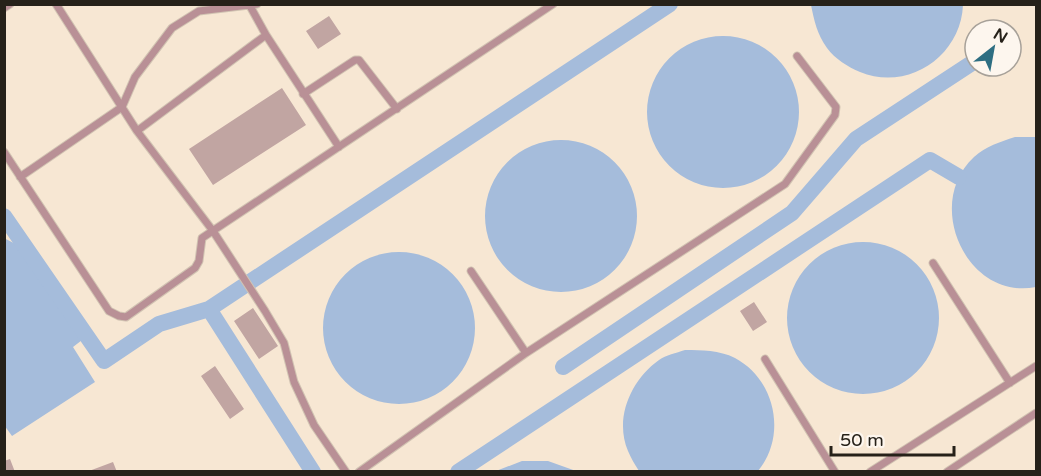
<svg xmlns="http://www.w3.org/2000/svg" width="1041" height="476" viewBox="0 0 1041 476" font-family="'Varela Round',sans-serif">
<rect width="100%" height="100%" fill="#f7e7d3"/>
<path fill="#a5bcdb" d="M811 5H963C961 56 908 92 860 72 848 67 835 59 827 48 817 34 814 20 811 5Z
M647 112a76 76 0 1 1 152 0a76 76 0 1 1-152 0Z
M1015 137H1036V287C967 301 923 204 974 157 986 146 1000 142 1015 137Z
M485 216a76 76 0 1 1 152 0a76 76 0 1 1-152 0Z
M4 238 27 250 86 337 73 347 95 382 12 436 4 425Z
M787 318a76 76 0 1 1 152 0a76 76 0 1 1-152 0Z
M323 328a76 76 0 1 1 152 0a76 76 0 1 1-152 0Z
M685 350C702 350 719 350 735 358 776 380 787 436 758 471H639C635 465 631 458 628 451 614 418 631 380 659 360 666 355 676 353 685 350Z
M522 461H548L576 471H496Z"/>
<g fill="none" stroke-linecap="round" stroke-linejoin="round">
<path stroke="#a5bcdb" stroke-width="16" d="M4 216 104 361 159 324 209 309 313 472
M209 309 670 4
M563 367 792 213 856 139 975 61
M458 472 930 160 959 177"/>
</g>
<path fill="#c1a5a2" d="M329 16 341 34 318 49 306 31Z
M282 88 306 125 213 185 189 149Z
M754 302 767 322 753 331 740 311Z
M253 308 278 346 259 359 234 321Z
M215 366 244 409 230 419 201 376Z
M10 459 15 472H4V461Z
M113 462 117 472H89V471Z"/>
<g fill="none" stroke-linecap="round" stroke-linejoin="round">
<defs>
<path id="service" d="M56 4 137 131 213 231 265 311 284 343 294 382 314 425 346 472
M250 6 266 35
M4 8 10 4
M303 94 355 60H359L397 109
M137 131 266 35 339 147
M4 152 109 311 119 316 126 317 195 268 199 261 202 238 553 4
M20 177 122 107 135 77 172 28 199 11 257 4
M933 263 1010 383
M471 271 526 353
M765 359 835 472
M359 472 526 353 785 184 835 115 836 107 797 56
M870 472 1036 366
M947 472 1036 413"/>
</defs>
<use href="#service" stroke="#d1c3b2" stroke-width="9"/>
<use href="#service" stroke="#b99096" stroke-width="7"/>
</g>
<rect width="1041" height="476" fill="none" stroke="#262119" stroke-width="12"/>
<g transform="translate(993 48) rotate(31)"><circle r="28" fill="#fdf6ee" stroke="#a7a199" stroke-width="1.5"/>
<path d="M0-4.5L10 22L0 15L-10 22Z" fill="#2e6e82"/>
<text y="-9" font-size="16" font-weight="bold" text-anchor="middle" fill="#262119">N</text>
</g>
<path d="M831 446v9h123v-9" fill="none" stroke="#262119" stroke-width="3"/>
<text x="840" y="446" font-size="18" fill="#262119" stroke="#fdf6ee" stroke-width="4.5" paint-order="stroke">50 m</text>
</svg>
